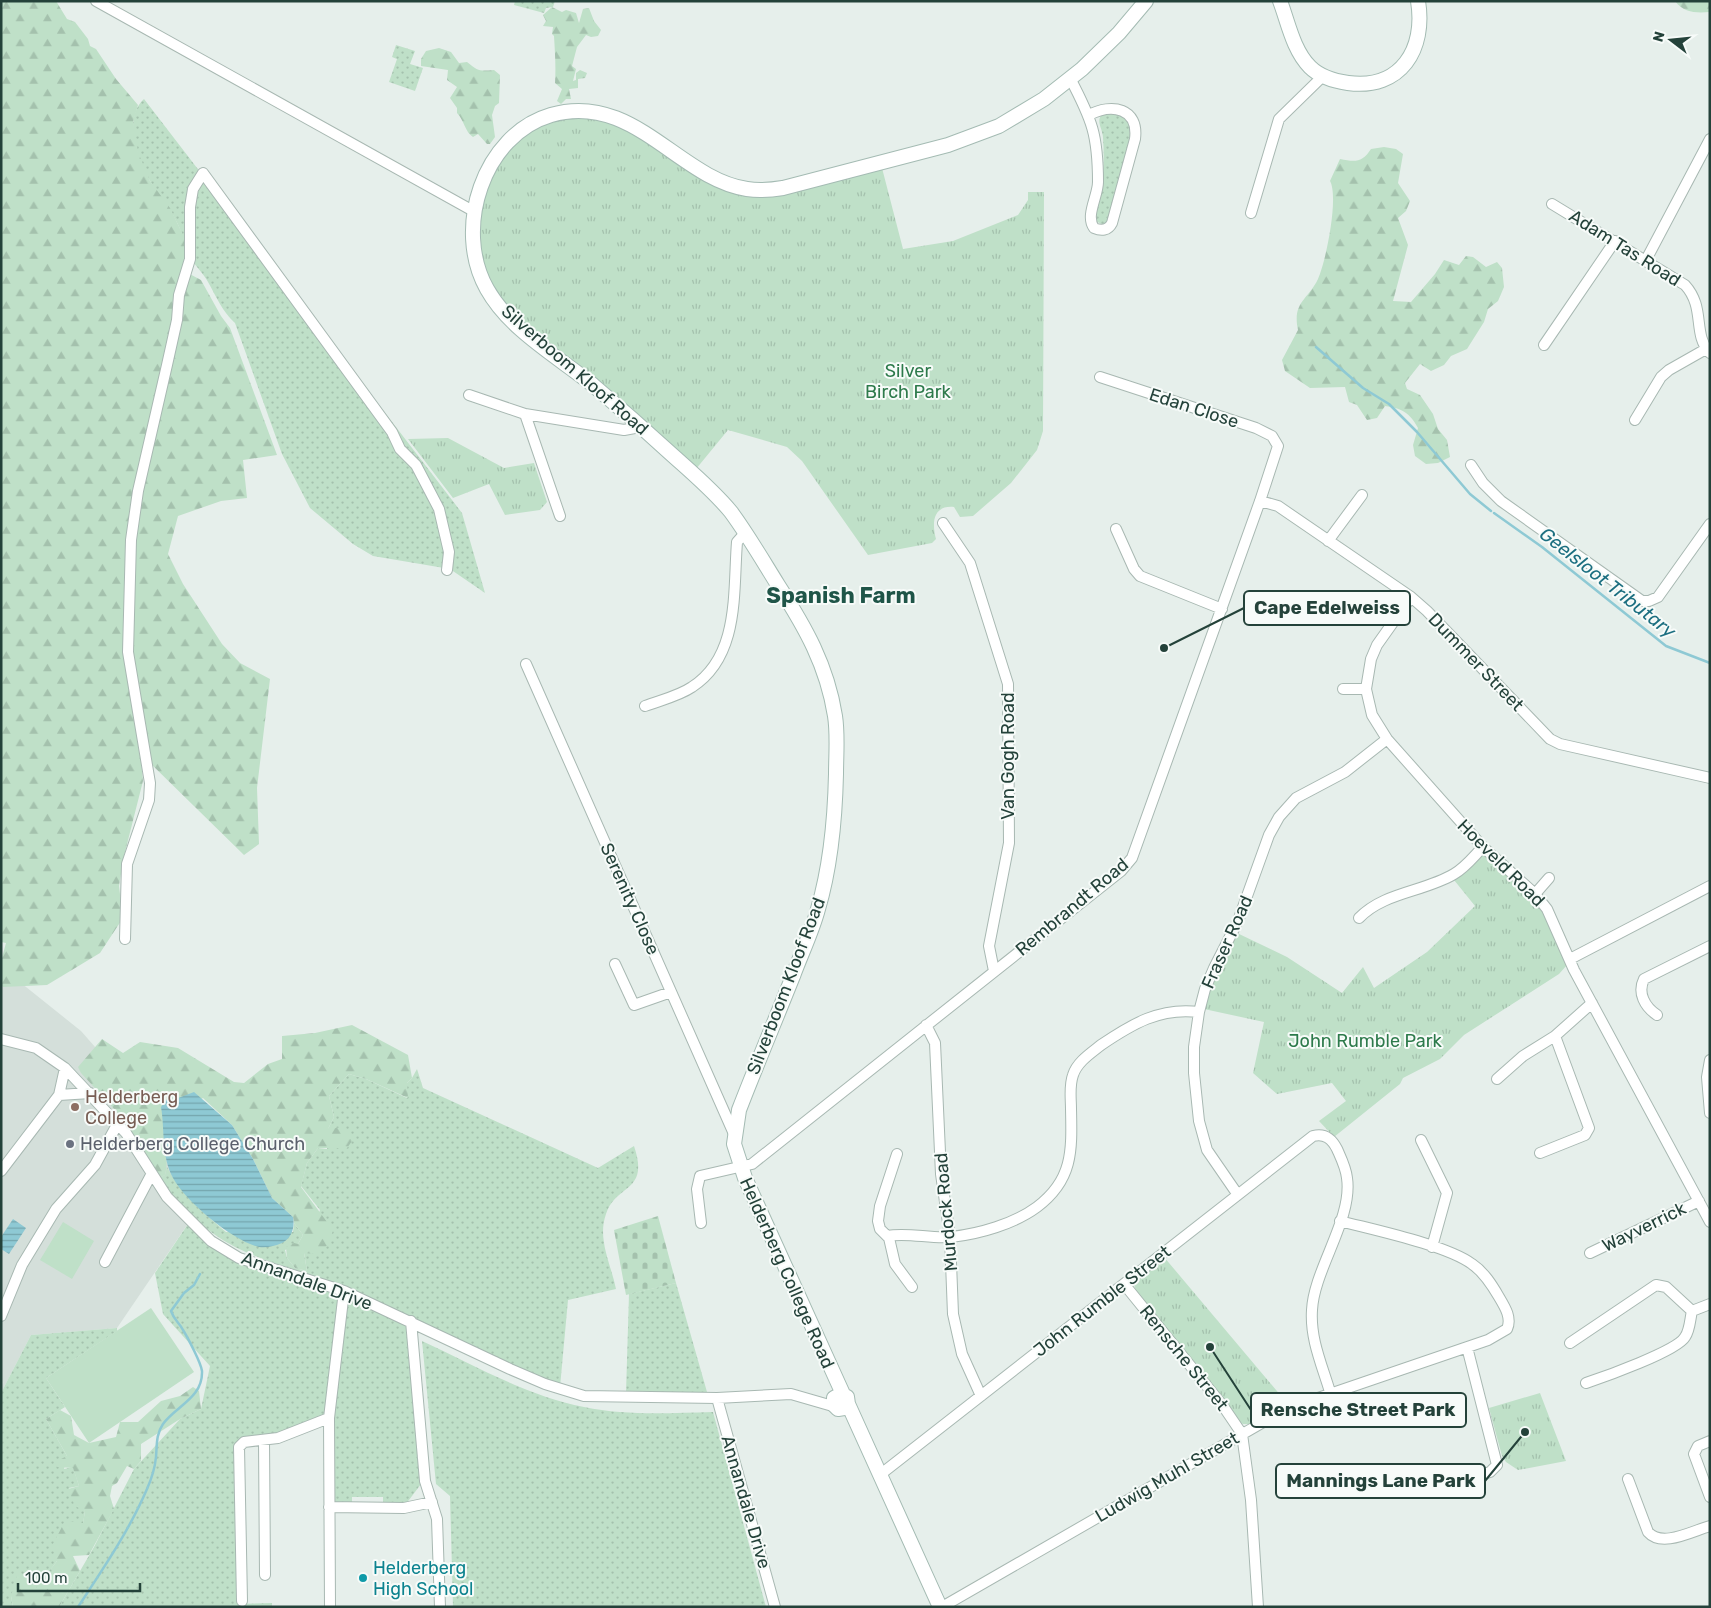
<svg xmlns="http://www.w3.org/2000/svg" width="1711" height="1608" viewBox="0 0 1711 1608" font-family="Rubik,sans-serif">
<defs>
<pattern id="grass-dots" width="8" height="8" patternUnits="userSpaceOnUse" patternTransform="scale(1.25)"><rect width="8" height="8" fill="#bfe0c8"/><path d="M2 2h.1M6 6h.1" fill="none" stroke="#a4c1ad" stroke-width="1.8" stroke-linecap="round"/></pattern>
<pattern id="forest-firs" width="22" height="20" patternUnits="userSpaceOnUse" patternTransform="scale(1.25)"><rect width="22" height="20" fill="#bfe0c8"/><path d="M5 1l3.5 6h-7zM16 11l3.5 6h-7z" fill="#a4c1ad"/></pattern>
<pattern id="cemetery-stones" width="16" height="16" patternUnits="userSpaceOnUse" patternTransform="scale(1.25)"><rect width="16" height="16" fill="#bfe0c8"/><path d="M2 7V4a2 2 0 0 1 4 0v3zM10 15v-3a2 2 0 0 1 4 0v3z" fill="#a4c1ad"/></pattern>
<pattern id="park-tufts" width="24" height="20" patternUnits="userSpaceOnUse" patternTransform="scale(1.25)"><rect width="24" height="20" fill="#bfe0c8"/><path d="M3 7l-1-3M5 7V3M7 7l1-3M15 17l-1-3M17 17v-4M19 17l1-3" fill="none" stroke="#a4c1ad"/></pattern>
<pattern id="water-rules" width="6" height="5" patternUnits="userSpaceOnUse" patternTransform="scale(1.25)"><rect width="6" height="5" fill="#8ec9d4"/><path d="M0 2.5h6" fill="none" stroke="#74a5ad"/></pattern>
</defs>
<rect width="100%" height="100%" fill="#e6efeb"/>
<path fill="#d4dfda" d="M1 967 81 1031 215 1184 117 1328 31 1335 1 1393Z"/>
<path fill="url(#grass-dots)" d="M515 1H555L553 7 546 8 544 13 514 5Z
M396 45 415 51 410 64 423 68 415 91 389 82 397 59 392 57Z
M144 99 462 513 485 593 450 569 373 556 353 544 310 508 282 454 235 323C222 311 217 298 208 282 204 274 195 266 191 258 185 245 182 231 175 219 169 205 157 194 150 181 138 159 122 119 144 99Z
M1104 113 1125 115 1134 128 1109 223 1103 225 1094 220C1103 192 1105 167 1103 138 1103 128 1094 120 1104 113Z
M417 1069 423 1088 598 1168 634 1146C650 1193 616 1183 606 1214 597 1239 611 1264 616 1289L568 1300 560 1387 306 1276V1273C235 1252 205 1238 159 1178L165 1175 167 1167C180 1193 204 1213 226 1232H293L294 1223 303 1235 298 1244 285 1250 287 1258 295 1268 307 1271 304 1253 320 1210 301 1186 307 1163 318 1148 327 1149 328 1129 334 1117 329 1096 349 1074 366 1079 407 1098V1083L412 1078Z
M188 1224 209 1243 339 1293 328 1413C311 1432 267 1438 242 1441L235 1461 237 1604 272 1603V1607H59L94 1547 134 1469 180 1419 201 1409 210 1366 163 1314 155 1273Z
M676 1283 707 1392 626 1393 629 1294Z
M344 1296 407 1326 421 1484 406 1504 383 1503V1497H352V1504L335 1503 331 1496 332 1418Z
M117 1328V1331L46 1378 65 1407 46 1419 67 1456 64 1469 73 1467 79 1486 69 1488 85 1511 83 1524 65 1522 57 1561 36 1589 11 1596 13 1607H1V1393L31 1335Z
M422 1341C474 1365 527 1396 584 1407 627 1416 670 1413 713 1412L766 1607H453L450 1496 436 1484Z"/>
<path fill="url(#forest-firs)" d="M1 1H56L67 19 75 22 88 39 90 46 96 49 116 79 138 105 133 122 138 152 150 181 170 208 184 237V271L201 280 221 316 230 328 277 455 243 460 247 498 221 501 178 516 168 554 183 584 222 644 240 663 270 679 257 788 259 844 244 855 148 761H141L143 781 124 856 119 886 123 918 100 953 47 985 3 987 1 984V961L6 943 1 942Z
M1675 1H1710V12C1696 13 1684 13 1675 1Z
M552 7 562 12 566 10 576 13 579 23 583 9 589 8 594 21 601 30 598 36 591 37 586 35 577 47 572 66 576 69 573 81 576 80V73L580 70 587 73 585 78 578 79V88L569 89 571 99H566L561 104 557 101 562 89 555 83C556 67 555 53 554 36L552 34 553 27 543 26 546 21 543 15Z
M439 48 451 52 459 63 467 62C479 72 480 71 494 70L500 75 499 103 495 106 492 115 495 137 490 144H487L478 134 473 137C465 132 464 120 457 113V108L450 98 457 87 447 80 448 70 421 66V59L426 51Z
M1384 147 1396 149 1403 154 1398 183 1410 201 1406 211 1398 218 1408 245 1393 301 1411 302 1435 274 1444 260 1459 265 1466 256 1473 257 1486 267 1497 262 1502 268 1504 287 1498 301 1488 309 1484 322 1467 349 1451 356 1444 365 1431 371 1420 364 1405 383 1407 389 1420 395 1433 414 1438 429 1447 440 1450 457 1438 463 1426 464 1415 456 1413 445 1418 428C1410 413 1402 408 1385 406L1377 418 1367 420 1357 405 1349 402 1345 387 1310 388 1285 371 1282 360 1298 330C1292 302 1308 300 1318 279 1326 261 1339 197 1330 181L1340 159C1355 162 1362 163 1371 149Z
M352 1025 408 1055 412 1078 407 1083 408 1098 366 1079 349 1074 329 1096 334 1117 328 1129 344 1127 352 1141 347 1148H318L307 1163 301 1187 333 1230 330 1244 315 1254 304 1253 307 1271 295 1268 287 1258 286 1247 294 1243 298 1244 303 1235 294 1223 293 1217 272 1198 253 1159 232 1125 203 1098 164 1120C162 1138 170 1157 165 1175L159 1178 136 1148 128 1124 81 1073 78 1067 102 1039 123 1053 140 1042 178 1048 234 1082 244 1083 268 1064 282 1059V1036L315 1033Z
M193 1387 199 1391 201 1409 180 1419 141 1444V1461L134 1469 127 1466 117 1483 112 1486 110 1496 114 1509 89 1555 73 1556 80 1571 59 1607H13L11 1596 17 1575 26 1574 36 1588 57 1561 52 1546 65 1521 83 1523 85 1511 75 1506 68 1489 79 1486 73 1468 57 1467 61 1459 67 1456 46 1419 60 1410 71 1416 74 1435 89 1443 116 1437 120 1422H138L161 1401 180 1396Z"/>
<path fill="url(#cemetery-stones)" d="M658 1216 676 1283 626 1295 614 1230Z"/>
<path fill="url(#park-tufts)" d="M575 116 618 124 729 189 882 168 903 249 953 241 1018 215 1028 200V192H1044L1043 431 1037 450 1011 483 973 516 960 517 954 507C932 505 932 524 936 539L932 543 868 555 802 461 787 447 728 430 696 469 514 316 497 297 480 254 479 206 497 161 531 127Z
M448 438 504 468 534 463 547 502 540 510 505 515 489 484 453 498 408 439Z
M1481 856H1488L1543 909 1567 965 1559 974 1464 1035 1440 1059 1403 1078 1400 1084 1334 1137 1319 1121 1346 1101 1332 1083 1277 1094 1253 1073 1264 1022 1204 1009 1216 973 1237 933 1287 957 1342 993 1363 967 1374 988 1427 952 1475 906 1454 880Z
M1164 1257 1287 1403 1250 1424H1243L1239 1421 1136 1291 1134 1285 1136 1280Z
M1540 1393 1566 1461 1518 1470 1506 1462 1502 1456 1489 1408Z"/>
<path fill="#bfe0c8" d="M63 1222 94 1241 72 1279 40 1260Z
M151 1308 194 1372 89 1443 46 1378Z"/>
<path fill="url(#water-rules)" d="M194 1092 232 1125 253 1159 272 1198 293 1217C295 1227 292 1238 282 1243 275 1246 267 1248 259 1247 233 1241 186 1202 173 1178 161 1156 165 1130 161 1107L167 1099 173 1100Z
M13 1219 26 1228 9 1254 1 1249V1237Z"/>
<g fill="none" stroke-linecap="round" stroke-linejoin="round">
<path stroke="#8ec9d4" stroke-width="2.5" d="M1316 347 1363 388 1389 404 1417 432 1470 494 1491 511
M1494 513 1542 547 1666 646 1710 663
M78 1607C103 1569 129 1531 147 1489 151 1480 155 1467 156 1457 157 1445 156 1434 163 1424 176 1406 203 1398 202 1371 201 1363 188 1338 183 1330 179 1322 174 1320 171 1311L184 1293 194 1285 200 1274"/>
<defs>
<path id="street" d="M96 1 475 212
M1070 78C1092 120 1098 135 1098 182 1098 196 1085 216 1094 228 1101 231 1108 231 1112 223L1135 139C1139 108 1112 103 1089 115
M1552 204 1685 285C1706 308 1692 334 1710 353
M1251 213 1279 119 1323 76
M1646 260 1710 139
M1544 345 1615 241
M469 395 525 414 624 430 640 427
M525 414 560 516
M1635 420 1661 377 1669 370 1706 349
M1471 465 1483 483 1501 501 1642 601H1649L1658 597 1710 524
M1260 501 1278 506 1411 597 1427 611 1550 739 1560 744 1710 778
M943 523 970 563 1008 684 1009 843 989 946 994 971
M1116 529 1134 569 1140 576 1222 609
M1328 541 1362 495
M1411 597 1377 645 1371 659 1366 689 1372 715 1387 739 1483 847 1535 894 1547 909 1574 970 1710 1222
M526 664 734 1134
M1343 689H1366
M645 706C661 700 679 696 692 687 740 656 733 592 737 542L745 533
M1535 894 1549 878
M1359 918C1384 892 1424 892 1454 874 1466 867 1474 856 1483 847
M125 939 127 864 149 800 150 783 128 652 131 540 138 491 167 365 177 320 179 295 190 259V207L193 189 203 173 392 432 400 449 416 465 439 509 449 552 447 570
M1570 959 1710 886
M615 964 634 1005 671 992
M1657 1015C1645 1007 1637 993 1644 979L1710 946
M926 1025 935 1043 941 1174 950 1237 953 1314 962 1354 981 1396
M1 1039 36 1048 65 1068 126 1133 167 1197 211 1241 239 1258 344 1291 510 1369 545 1384 584 1396 717 1398 791 1394 836 1407
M1710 1060 1707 1077 1710 1113
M1497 1079 1523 1056 1555 1036 1592 1003
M59 1095 90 1093
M1421 1140 1447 1193 1432 1247
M1540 1153 1585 1135 1589 1128 1555 1036
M897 1154 880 1206 878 1221 880 1229 889 1238 895 1264 912 1287
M1 1171 59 1095 65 1068
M1238 1195 1207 1150 1199 1121 1194 1073V1047L1199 1012 1205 989 1214 968 1238 921 1269 835 1279 817 1296 798 1345 772 1387 739
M701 1223 697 1189 700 1176 752 1164 1121 871 1132 858 1260 501 1278 446 1272 436 1256 428 1100 377
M887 1236C908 1232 930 1239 951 1237 979 1234 1014 1224 1037 1207 1073 1180 1072 1151 1071 1109 1071 1098 1069 1086 1073 1075 1077 1062 1091 1053 1101 1045 1132 1024 1160 1007 1199 1012
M1590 1253 1699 1201
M105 1262 151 1175
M1124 1284 1223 1406 1242 1434 1251 1500 1258 1607
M1692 1311 1710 1304
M1 1316 22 1265 56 1209 95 1165 118 1123
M411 1321 425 1481 437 1519 440 1607
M1570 1343 1656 1285 1666 1287 1692 1311
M1586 1383C1604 1377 1677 1351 1685 1337 1690 1330 1690 1319 1692 1311
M717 1398 775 1607
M264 1440 265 1575
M1710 1441 1698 1446 1694 1454 1710 1497
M881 1474 1313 1136C1325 1133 1332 1139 1337 1149 1341 1158 1346 1168 1347 1178 1353 1219 1314 1269 1312 1310 1310 1339 1322 1365 1330 1392
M1628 1479 1648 1532C1662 1548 1692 1531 1710 1526
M1426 1490 1490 1472 1497 1465 1467 1347
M329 1507 404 1508 432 1502
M242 1601 239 1447 244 1442 278 1438 329 1418
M330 1607 329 1418 344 1291
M942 1607 1286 1409 1488 1340 1507 1329C1512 1318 1505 1307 1499 1297 1492 1285 1484 1272 1472 1264 1446 1245 1374 1230 1340 1221"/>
<path id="secondary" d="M1280 1C1288 22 1293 50 1310 67 1320 77 1334 81 1348 83 1401 90 1426 49 1418 1
M843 1394 745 1178 734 1144 739 1110C756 1066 775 1021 793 976 801 954 812 932 818 909 831 865 835 819 836 774 836 755 838 735 835 716 827 665 805 627 778 585 763 561 748 535 731 512 713 490 690 471 669 452 644 429 619 407 593 385 557 356 510 330 487 289 453 229 483 135 551 115 633 91 679 179 747 189 759 191 771 190 783 188L948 145 999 126 1044 99 1082 69 1119 33 1146 1
M848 1404 844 1408 838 1409 834 1405V1398L841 1394 847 1397 848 1404 940 1607"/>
</defs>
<use href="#street" stroke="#a8b8b2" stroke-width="12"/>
<use href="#secondary" stroke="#a4bbb3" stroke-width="16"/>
<use href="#street" stroke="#fff" stroke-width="10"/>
<use href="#secondary" stroke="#fff" stroke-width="14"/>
</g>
<circle fill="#8d6e63" stroke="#f7fbf9" stroke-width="2" cx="75" cy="1107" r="5"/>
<circle fill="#6b7280" stroke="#f7fbf9" stroke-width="2" cx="70" cy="1144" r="5"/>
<circle fill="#0f9aa8" stroke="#f7fbf9" stroke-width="2" cx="363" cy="1578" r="5"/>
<g text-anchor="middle" stroke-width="4" stroke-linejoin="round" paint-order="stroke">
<g font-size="18" fill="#24423a" stroke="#f7fbf9">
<text transform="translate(1625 248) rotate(32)" y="6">Adam Tas Road</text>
<text transform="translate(575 370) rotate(41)" y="6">Silverboom Kloof Road</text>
<text transform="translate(1194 408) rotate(18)" y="6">Edan Close</text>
<text transform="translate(1476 662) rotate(46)" y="6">Dummer Street</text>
<text transform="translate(1008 756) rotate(-90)" y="6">Van Gogh Road</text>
<text transform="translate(1501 863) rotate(45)" y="6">Hoeveld Road</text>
<text transform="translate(630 899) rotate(66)" y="6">Serenity Close</text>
<text transform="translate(1072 907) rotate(-40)" y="6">Rembrandt Road</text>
<text transform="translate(1227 942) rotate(-66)" y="6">Fraser Road</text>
<text transform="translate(786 986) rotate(-69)" y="6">Silverboom Kloof Road</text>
<text transform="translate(946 1212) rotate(-95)" y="6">Murdock Road</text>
<text transform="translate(1644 1227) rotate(-26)" y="6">Wayverrick</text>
<text transform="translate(787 1273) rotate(66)" y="6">Helderberg College Road</text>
<text transform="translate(307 1281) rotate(20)" y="6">Annandale Drive</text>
<text transform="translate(1102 1301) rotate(-38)" y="6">John Rumble Street</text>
<text transform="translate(1184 1358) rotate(51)" y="6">Rensche Street</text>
<text transform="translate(1167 1477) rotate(-30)" y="6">Ludwig Muhl Street</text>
<text transform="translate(746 1502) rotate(74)" y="6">Annandale Drive</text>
</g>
<g font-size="18" fill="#2d7a4b" stroke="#f7fbf9">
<text x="908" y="377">Silver<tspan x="908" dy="21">Birch Park</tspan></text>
<text x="1365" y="1047">John Rumble Park</text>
</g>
<g font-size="18" fill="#785e54" stroke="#f7fbf9" text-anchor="start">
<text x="85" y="1103">Helderberg<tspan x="85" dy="21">College</tspan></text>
</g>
<g font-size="18" fill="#5b616d" stroke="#f7fbf9" text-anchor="start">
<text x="80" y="1150">Helderberg College Church</text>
</g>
<g font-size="18" fill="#0d838f" stroke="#f7fbf9" text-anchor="start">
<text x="373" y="1574">Helderberg<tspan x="373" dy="21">High School</tspan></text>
</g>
<g font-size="19" font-style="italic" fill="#1c6f80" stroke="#f7fbf9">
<text transform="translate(1608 582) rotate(38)" y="7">Geelsloot Tributary</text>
</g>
<g font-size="22" font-weight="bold" fill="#1f5548" stroke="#f7fbf9">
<text x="841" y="603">Spanish Farm</text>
</g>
</g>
<path fill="none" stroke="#24423a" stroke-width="2" d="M1164 648L1244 608M1210 1347L1251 1410M1525 1432L1485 1481"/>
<g fill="#24423a" stroke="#f7fbf9" stroke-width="2">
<circle cx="1164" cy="648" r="5"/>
<circle cx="1210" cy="1347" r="5"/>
<circle cx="1525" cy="1432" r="5"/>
</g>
<g fill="#f7fbf9" stroke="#24423a" stroke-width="2">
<rect x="1244" y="591" width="166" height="34" rx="5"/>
<rect x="1251" y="1393" width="215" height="34" rx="5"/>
<rect x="1276" y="1464" width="209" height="34" rx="5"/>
</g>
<g font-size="19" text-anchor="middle" font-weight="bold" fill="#24423a">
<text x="1327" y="614">Cape Edelweiss</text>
<text x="1358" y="1416">Rensche Street Park</text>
<text x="1381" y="1487">Mannings Lane Park</text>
</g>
<rect width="1711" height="1608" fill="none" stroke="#24423a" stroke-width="5"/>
<g transform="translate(1671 40) rotate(286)" stroke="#f7fbf9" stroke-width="4" paint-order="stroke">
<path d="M0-4L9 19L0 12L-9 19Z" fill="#24423a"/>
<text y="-8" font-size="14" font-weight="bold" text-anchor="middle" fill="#24423a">N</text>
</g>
<path d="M18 1583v8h122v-8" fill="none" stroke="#24423a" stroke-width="2.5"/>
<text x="25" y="1583" font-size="15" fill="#24423a" stroke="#f7fbf9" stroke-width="4" paint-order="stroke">100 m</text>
</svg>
